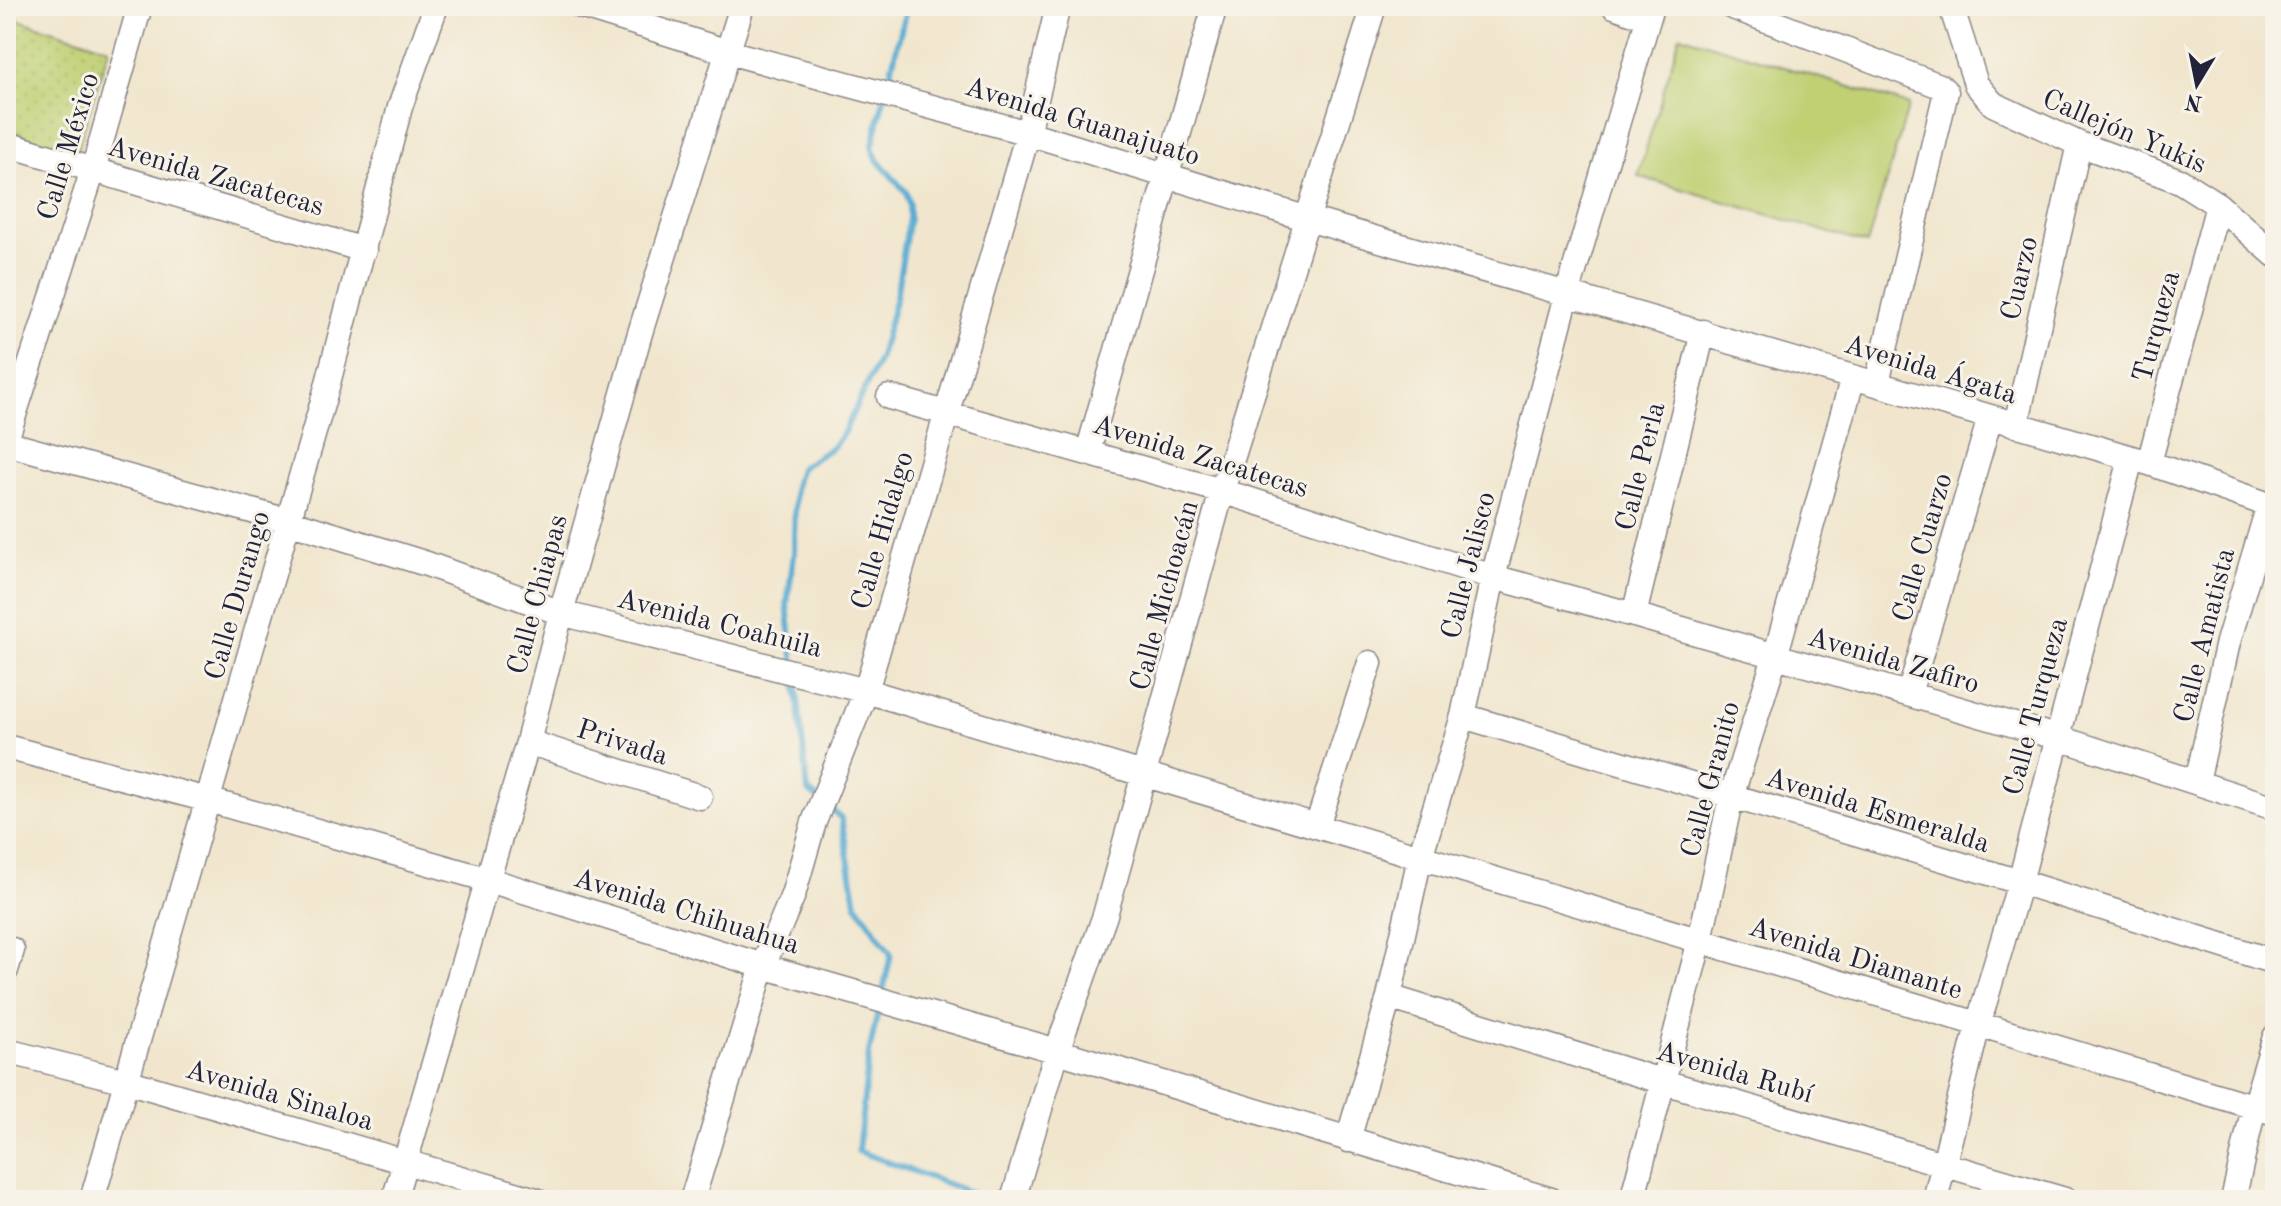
<svg xmlns="http://www.w3.org/2000/svg" width="2281" height="1206" viewBox="0 0 2281 1206" font-family="'Old Standard TT',serif">
<defs>
<pattern id="grass-dots" width="8" height="8" patternUnits="userSpaceOnUse" patternTransform="scale(2)"><rect width="8" height="8" fill="#c0d073"/><path d="M2 2h.1M6 6h.1" fill="none" stroke="#a5b264" stroke-width="1.8" stroke-linecap="round"/></pattern>
</defs>
<rect width="100%" height="100%" fill="#f7f3e8"/>
<filter id="ink" filterUnits="userSpaceOnUse"><feTurbulence type="fractalNoise" baseFrequency=".0125" numOctaves="2"/><feDisplacementMap in="SourceGraphic" scale="16" xChannelSelector="R" yChannelSelector="G"/><feConvolveMatrix kernelMatrix="1 2 1 2 8 2 1 2 1" color-interpolation-filters="sRGB"/></filter>
<filter id="wash" filterUnits="userSpaceOnUse"><feTurbulence type="fractalNoise" baseFrequency=".006" numOctaves="4" result="noise"/><feDisplacementMap in="SourceGraphic" scale="32" xChannelSelector="R" yChannelSelector="G"/><feGaussianBlur stdDeviation="1.8" result="paint"/><feColorMatrix in="noise" values="0 0 0 0 0 0 0 0 0 0 0 0 0 0 0 0 0 1.4 0 .05"/><feComposite in="paint" operator="in"/></filter>
<g filter="url(#wash)">
<rect width="100%" height="100%" fill="#f1e6cd"/>
<path fill="url(#grass-dots)" stroke="#717957" stroke-width="2" d="M6 16 109 48 77 153 6 131Z"/>
<path fill="#c0d073" stroke="#717957" stroke-width="2" d="M1680 35 1909 105 1867 244 1638 176Z"/>
<g fill="none" stroke-linecap="round" stroke-linejoin="round">
<path stroke="#54aad1" stroke-width="6" d="M887 87 907 6
M794 666 787 604 794 555 795 487 800 468 833 447 844 432 880 357 896 297 909 218V203L906 192 878 161 872 148 884 98
M796 681 808 791 816 797
M828 807 841 818 856 903 891 954 882 996
M879 1007 869 1053 858 1151 991 1200"/>
</g>
</g>
<g filter="url(#ink)">
<g fill="none" stroke-linecap="round" stroke-linejoin="round">
<defs>
<path id="minor" d="M581 6 728 52 1028 133 1308 219 2149 463 2275 507
M1614 6 1648 18
M1730 6 1940 86 1946 92
M1951 6 1976 84 1993 104 2079 144 2180 181 2218 205 2275 255
M6 144 364 250
M1877 383 1946 92
M889 397 1222 491 1493 577 1634 615 2056 737 2275 808
M2016 425 2079 144
M6 440 93 170 140 6
M6 443 288 521 427 564 561 613 866 691 2275 1113
M1088 452 1215 6
M2149 463 2218 205
M1634 615 1703 332
M1909 694 1990 418
M1463 716 2020 882 2275 962
M528 742 700 797
M6 747 208 800 489 880 763 966 1057 1051 1551 1200
M2197 782 2228 642 2269 505
M1317 826 1370 663
M6 970 12 950
M1389 997 1664 1082 2065 1200
M6 1051 126 1081 536 1200
M1348 1140 1389 997 1420 857 1463 716 1493 577 1567 295 1652 6
M92 1200 327 387 400 107 436 6
M394 1200 528 742 561 613 640 333 742 6
M692 1200 763 966 793 895 814 822 866 691 1028 133 1058 6
M1013 1200 1057 1051 1105 915 1222 491 1374 6
M1632 1200 1700 940 1731 797 1775 657 1853 377
M1935 1200 1978 1025 2020 882 2131 459
M2233 1200 2254 1107 2275 1037"/>
</defs>
<use href="#minor" stroke="#8a8484" stroke-width="27"/>
<use href="#minor" stroke="#fff" stroke-width="24"/>
</g>
</g>
<g text-anchor="middle" stroke-width="6" stroke-linejoin="round" paint-order="stroke">
<g font-size="28" fill="#22223b" stroke="#f7f3e8">
<text transform="translate(1083 120) rotate(17)" y="10">Avenida Guanajuato</text>
<text transform="translate(2125 130) rotate(23)" y="10">Callejón Yukis</text>
<text transform="translate(67 146) rotate(-73)" y="10">Calle México</text>
<text transform="translate(216 175) rotate(16)" y="10">Avenida Zacatecas</text>
<text transform="translate(2018 278) rotate(-77)" y="10">Cuarzo</text>
<text transform="translate(2155 326) rotate(-75)" y="10">Turqueza</text>
<text transform="translate(1931 368) rotate(17)" y="10">Avenida Ágata</text>
<text transform="translate(1201 455) rotate(17)" y="10">Avenida Zacatecas</text>
<text transform="translate(1639 466) rotate(-76)" y="10">Calle Perla</text>
<text transform="translate(881 530) rotate(-74)" y="10">Calle Hidalgo</text>
<text transform="translate(1921 547) rotate(-74)" y="10">Calle Cuarzo</text>
<text transform="translate(1467 565) rotate(-76)" y="10">Calle Jalisco</text>
<text transform="translate(536 594) rotate(-75)" y="10">Calle Chiapas</text>
<text transform="translate(236 595) rotate(-74)" y="10">Calle Durango</text>
<text transform="translate(1163 595) rotate(-75)" y="10">Calle Michoacán</text>
<text transform="translate(720 622) rotate(14)" y="10">Avenida Coahuila</text>
<text transform="translate(2203 635) rotate(-76)" y="10">Calle Amatista</text>
<text transform="translate(1894 659) rotate(16)" y="10">Avenida Zafiro</text>
<text transform="translate(2034 706) rotate(-75)" y="10">Calle Turqueza</text>
<text transform="translate(623 741) rotate(18)" y="10">Privada</text>
<text transform="translate(1709 779) rotate(-75)" y="10">Calle Granito</text>
<text transform="translate(1878 809) rotate(17)" y="10">Avenida Esmeralda</text>
<text transform="translate(687 910) rotate(17)" y="10">Avenida Chihuahua</text>
<text transform="translate(1856 957) rotate(17)" y="10">Avenida Diamante</text>
<text transform="translate(1735 1071) rotate(16)" y="10">Avenida Rubí</text>
<text transform="translate(280 1094) rotate(16)" y="10">Avenida Sinaloa</text>
</g>
</g>
<rect width="2281" height="1206" fill="none" stroke="#f7f3e8" stroke-width="32"/>
<g transform="translate(2197 84) rotate(190)" stroke="#f7f3e8" stroke-width="6" paint-order="stroke">
<path d="M0-6L14 30L0 20L-14 30Z" fill="#22223b"/>
<text y="-12" font-size="22" font-weight="bold" text-anchor="middle" fill="#22223b">N</text>
</g>
</svg>
